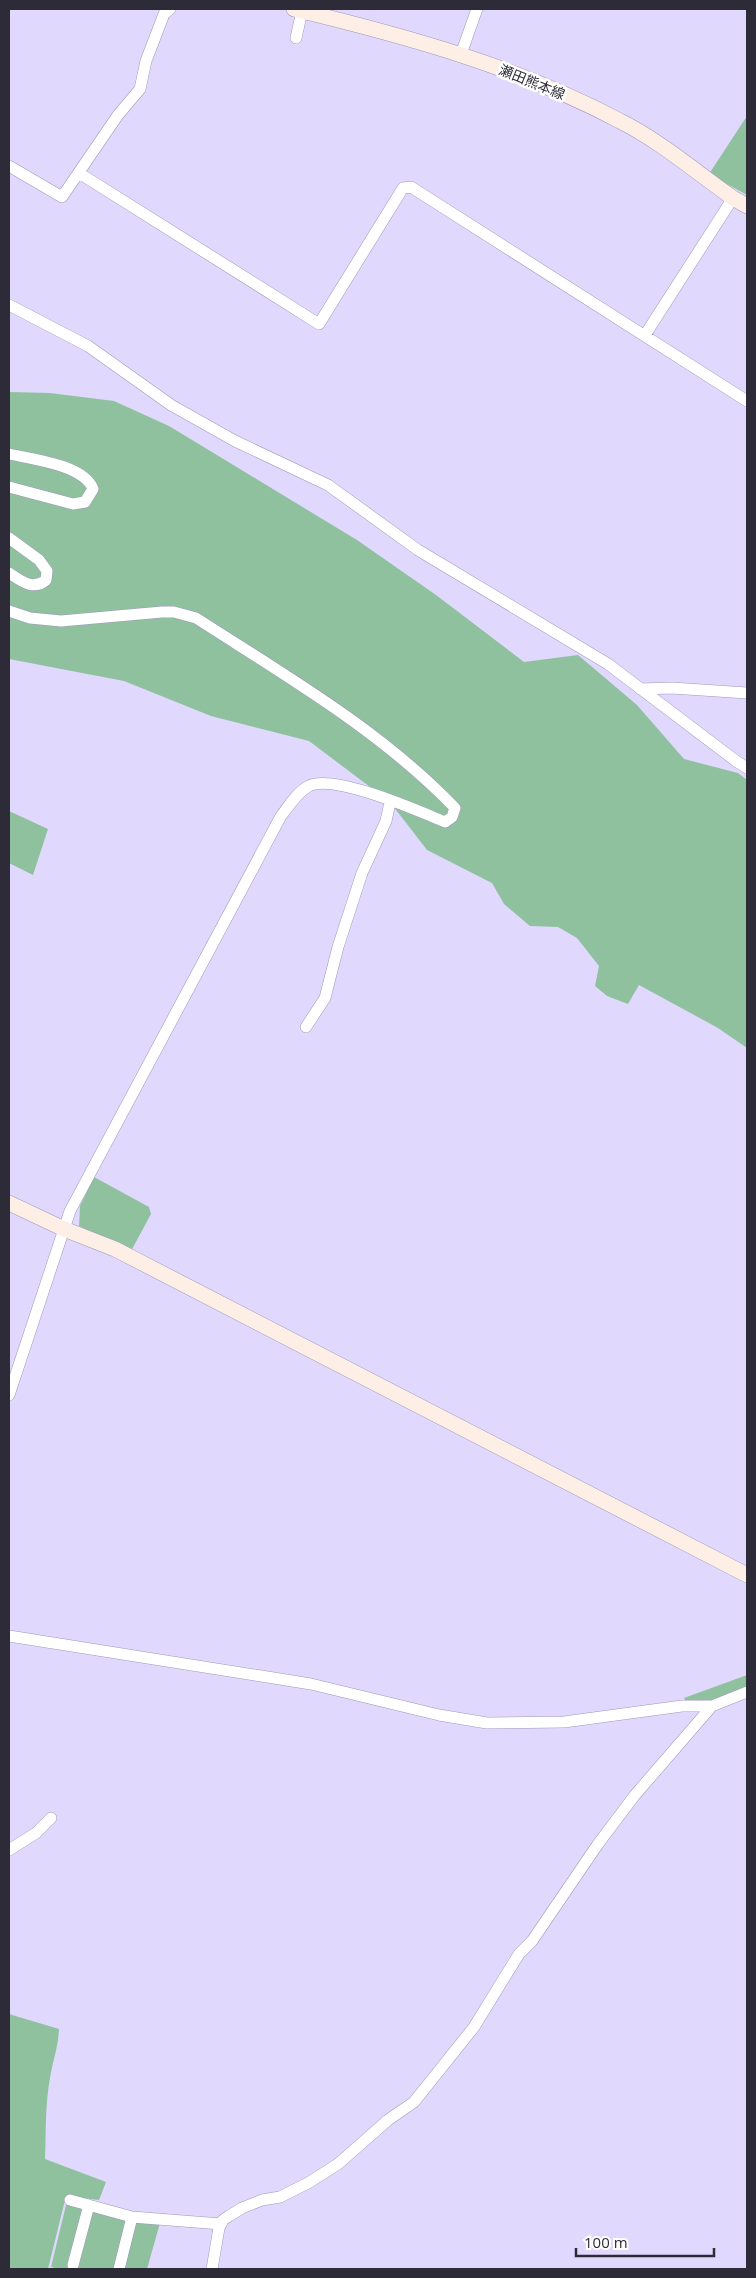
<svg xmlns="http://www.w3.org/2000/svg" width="756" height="2278" viewBox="0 0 756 2278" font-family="'Open Sans','Noto Sans JP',sans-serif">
<rect width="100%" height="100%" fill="#e0d9fd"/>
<path fill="#8fc19f" d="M747 116V195L709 174Z
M9 392 50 393 114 401 169 426 357 540 436 595 524 662 578 655 637 705 684 759 738 773 747 780V1048L718 1028 639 985 628 1004 607 996 595 986 599 966 577 938 558 927 530 926 504 904 492 883 427 850 390 802 309 741 211 716 124 681 9 659Z
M9 811 48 829 33 875 9 863Z
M94 1177 149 1207 151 1214 131 1251 79 1226 80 1206Z
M747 1675V1687L710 1701 686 1702 684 1698Z
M9 2014 59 2029C58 2048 53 2060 50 2078 45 2105 46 2132 45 2159L106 2182 99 2200 66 2196 48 2269H9Z
M67 2201 160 2223 147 2269H59L51 2267Z"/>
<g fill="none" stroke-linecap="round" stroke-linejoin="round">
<defs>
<path id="street" d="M296 38 302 11
M461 54 477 9
M9 166 62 197 118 115 140 89 146 61 164 14 170 9
M79 173 319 324 403 188 411 187 747 401
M9 305 88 346 171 405 235 441 328 485 418 550 608 664 736 761 747 768
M645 335 733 198
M9 454C32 459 84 465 93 489L85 502 73 504 9 487
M9 538 39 560 47 571 46 580C33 591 21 581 9 573
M9 611 30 618 61 621 162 612H174L196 618C286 676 380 730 455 808L452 817 445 822C418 811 333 773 309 786 297 792 289 806 281 816L70 1211 9 1395
M640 689 672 688 747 693
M306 1027 325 998 338 947 362 873 386 821 390 802
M9 1636 311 1684 439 1715 487 1723 564 1722 682 1706H712L747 1692
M9 1850 36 1833 51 1818
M70 2200 132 2217 221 2224
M73 2265 89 2205
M119 2269 132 2217
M212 2269 219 2228 223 2220 229 2216 242 2208 262 2200 280 2197 308 2183 338 2164 388 2120 414 2102 474 2027 519 1954 532 1941 598 1844 635 1795 712 1706"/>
<path id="secondary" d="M294 9C406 36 518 67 620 121 660 141 696 172 733 198L747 206
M9 1203 64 1229 115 1249 747 1575"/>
</defs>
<use href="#street" stroke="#a098ba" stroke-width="12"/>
<use href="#secondary" stroke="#a098ba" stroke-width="16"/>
<use href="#street" stroke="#fff" stroke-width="11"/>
<use href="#secondary" stroke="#fdefe6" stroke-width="15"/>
</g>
<g text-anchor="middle" stroke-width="5" stroke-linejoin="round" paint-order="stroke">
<g font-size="14" fill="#2e2b38" stroke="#fff">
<text transform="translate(532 82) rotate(22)" y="5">瀬田熊本線</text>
</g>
</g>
<rect width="756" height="2278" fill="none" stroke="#2e2b38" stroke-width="20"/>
<path d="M576 2248v8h138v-8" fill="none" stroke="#2e2b38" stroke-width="2.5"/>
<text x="584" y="2248" font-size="15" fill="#2e2b38" stroke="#ffffff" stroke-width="4" paint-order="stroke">100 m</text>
</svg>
